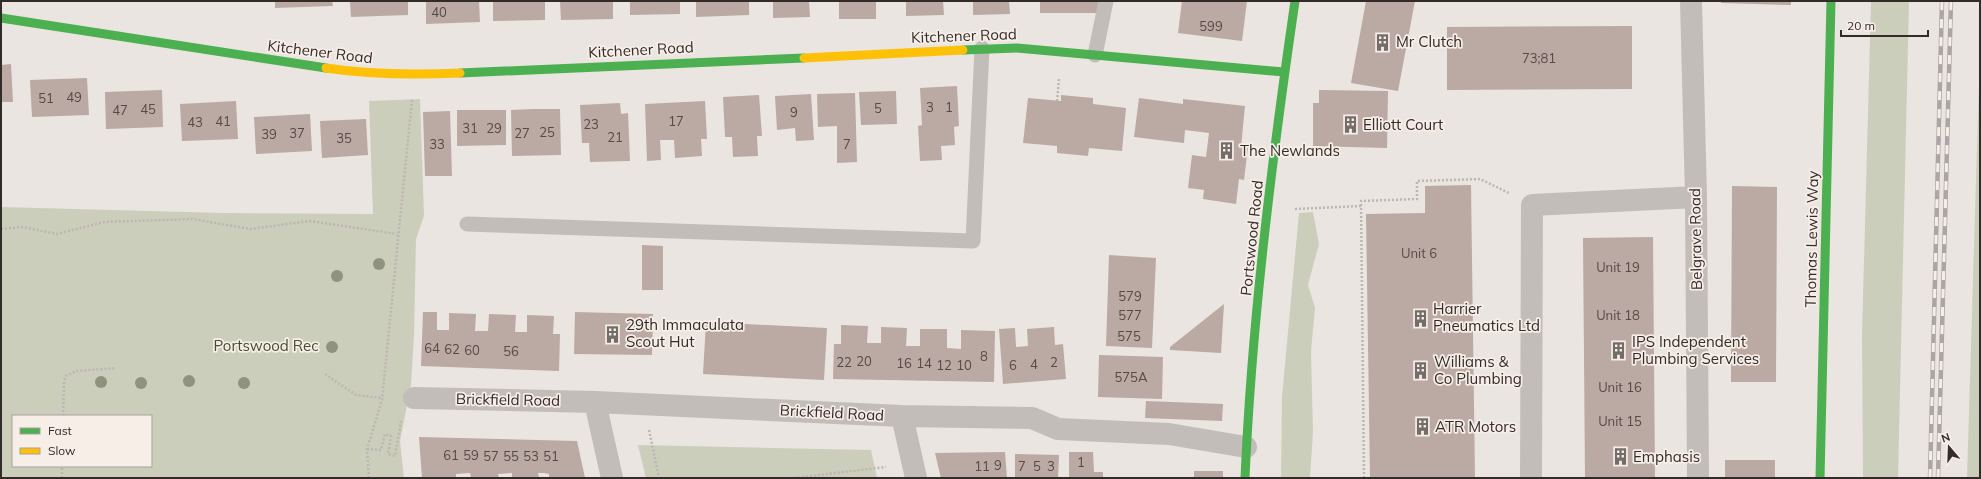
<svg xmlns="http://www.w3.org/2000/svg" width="1981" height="479" viewBox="0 0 1981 479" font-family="Mulish,sans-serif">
<rect width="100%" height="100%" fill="#eae5e0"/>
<path fill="#cccebc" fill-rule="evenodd" d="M1871 1H1909L1898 478H1863L1862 335Z
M1980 49V478H1967Z
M420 99 424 216 416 239 414 335 411 385 400 441 404 478H1V207L223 213 373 214 369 101ZM13 416H151V466H13Z
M1313 212 1319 244 1308 285 1315 308 1311 351 1313 432 1310 478H1281L1282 397 1299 213Z
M638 445 871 450 877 478H646Z"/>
<path fill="#bba9a4" d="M275 1H332L333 6 275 8Z
M350 1H408V15L351 17Z
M426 1H479L480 22 426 24Z
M493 1H545V20L493 21Z
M560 1H613V19L561 20Z
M630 1H680V14L630 15Z
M696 1H749V15L696 17Z
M773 1H809L810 17 773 18Z
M839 1H876V19H839Z
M906 1H943L944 15 906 16Z
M973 1H1009L1010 14 973 15Z
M1040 1H1099V13H1040Z
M1182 1H1247L1242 41 1178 33Z
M1366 1H1415L1398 91 1351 83Z
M1721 1H1791V5L1721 3Z
M1632 26V89L1447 90V27Z
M11 64 13 102H1V65Z
M87 78 89 115 32 117 30 80Z
M957 86 959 126 954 127 955 145 941 146 942 160 920 161 918 126 922 125 920 88Z
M162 90 163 127 106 129 105 92Z
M1319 90 1388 91 1387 148 1313 146V103H1319Z
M896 91 897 124 861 125 859 92Z
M855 93 857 162 837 163V126L818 127 817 94Z
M811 94 814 140 796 141 795 128 777 130 775 96Z
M759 95 762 136H757L758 156 733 157 732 137H725L723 97Z
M1061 95 1093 98V104L1126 108 1122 151 1089 148 1088 156 1057 153V146L1023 143 1028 98 1061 101Z
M1139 98 1183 104V99L1245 106 1241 147H1248L1244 180 1239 179 1236 204 1203 199 1204 190 1188 188 1192 155 1206 157 1209 133 1185 130 1184 143 1134 137Z
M236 101 238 139 182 141 180 104Z
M705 101 707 139H701L702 156 675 158 674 140H660L661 160 647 161 645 104Z
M620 103 621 114 628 113 630 161 590 162 589 143H582L580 105Z
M533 109H560L561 155 512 156 511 110Z
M457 110H506V145L457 146Z
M450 111 452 176H425L423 112Z
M310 114 312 151 256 154 254 117Z
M366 119 368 155 322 158 320 121Z
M1471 185 1475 478H1370L1366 214 1425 213V186Z
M1732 186 1777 187 1776 382H1731Z
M1653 237 1655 478H1585L1583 238Z
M642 245 663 246V290H642Z
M1109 255 1156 258 1152 348 1106 346Z
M1224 304 1221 353 1170 350V347Z
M423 312H437V330H449V313L476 314 475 331H488L489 314 516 315 515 332H527V315L554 316 553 334H560L559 371 421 366Z
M575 312 653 314 652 355 574 354Z
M706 322 827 328 824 380 703 374Z
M841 325 868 326 867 343H881V327L907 328 906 346H920V329H947V348L961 349V330L995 331 994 382 833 379 834 344H841Z
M1054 327 1055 345 1063 344 1066 379 1003 384 999 329 1015 328 1016 347 1028 346 1027 329Z
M1099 355 1163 357 1162 399 1098 397Z
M1146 401 1223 404 1222 421 1145 418Z
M419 437 577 441 585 478H549V474L544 473H538L539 478H512V473L498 474 499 478H471L470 473 456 474V478H422Z
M1005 452 1007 478H941L935 453Z
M1069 452H1093L1094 472H1103V478H1069Z
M1015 454 1059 455 1058 478H1015Z
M1725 460H1775V478H1725Z
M1194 471H1223V478H1194Z"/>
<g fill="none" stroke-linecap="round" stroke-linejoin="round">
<path stroke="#bcb6b2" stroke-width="2.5" stroke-dasharray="2 2" stroke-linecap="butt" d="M1057 101 1059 79
M1295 209 1361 206
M1 229 23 227 57 234 104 222 192 219 251 229 310 221 397 234
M325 374 356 395 382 398
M63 416 64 381 66 376 76 371 116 368
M649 430 659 478
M367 449 381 450 385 434 391 436 388 454 395 456 401 421
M62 478V466
M369 478 367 449 382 400 412 100
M794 478 886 467
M1364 478 1361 201 1417 199V181L1480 179 1509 193"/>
<path stroke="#c3bdba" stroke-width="15" d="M1095 55 1106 1
M467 224 973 241 982 48"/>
<path stroke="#c3bdba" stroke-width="22" d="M1691 1 1696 197 1698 478
M414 398 595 402 902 416 1032 418 1058 429 1169 434 1246 447
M595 402 612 478
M902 416 916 478
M1531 478 1532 205 1696 197"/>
<path stroke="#4caf50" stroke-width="9" d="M1 18 326 68
M963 50 1017 48 1284 72
M460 73 804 58
M1245 478C1252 319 1272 159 1295 1
M1820 478 1831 1"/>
<path stroke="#ffc107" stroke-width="9" d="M804 58 963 50
M326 68C371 75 415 75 460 73"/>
<defs>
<path id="rail" d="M1930 478 1942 1
M1938 478 1951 1"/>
</defs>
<use href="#rail" stroke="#aba6a4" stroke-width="4.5"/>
<use href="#rail" stroke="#f7eee8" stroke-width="3" stroke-dasharray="9" stroke-linecap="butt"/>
</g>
<g fill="#8f927f">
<circle cx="379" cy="264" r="6"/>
<circle cx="337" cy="276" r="6"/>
<circle cx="332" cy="347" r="6"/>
<circle cx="189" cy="381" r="6"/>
<circle cx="101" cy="382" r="6"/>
<circle cx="141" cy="383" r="6"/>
<circle cx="244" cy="383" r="6"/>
</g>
<defs>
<symbol id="building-bare" viewBox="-9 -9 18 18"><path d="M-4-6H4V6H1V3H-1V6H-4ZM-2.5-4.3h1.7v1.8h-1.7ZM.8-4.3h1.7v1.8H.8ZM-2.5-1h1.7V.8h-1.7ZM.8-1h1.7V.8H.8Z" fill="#736c68" stroke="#f7eee8" stroke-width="2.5" paint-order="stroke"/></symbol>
</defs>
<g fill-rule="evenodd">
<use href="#building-bare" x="1370" y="30" width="25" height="25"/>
<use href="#building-bare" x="1338" y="112" width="25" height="25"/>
<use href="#building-bare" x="1214" y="138" width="25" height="25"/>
<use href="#building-bare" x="1408" y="306" width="25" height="25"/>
<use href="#building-bare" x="600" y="322" width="25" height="25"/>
<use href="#building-bare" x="1606" y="338" width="25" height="25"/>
<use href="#building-bare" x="1408" y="358" width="25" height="25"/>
<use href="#building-bare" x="1410" y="414" width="25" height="25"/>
<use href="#building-bare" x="1608" y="444" width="25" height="25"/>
</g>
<g text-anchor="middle" stroke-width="3.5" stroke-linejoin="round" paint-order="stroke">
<g font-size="13" fill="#554a47">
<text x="439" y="17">40</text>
<text x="1211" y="31">599</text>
<text x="1539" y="63">73;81</text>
<text x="74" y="102">49</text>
<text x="46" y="103">51</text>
<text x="930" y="112">3</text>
<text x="949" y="112">1</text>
<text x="878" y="113">5</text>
<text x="148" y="114">45</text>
<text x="120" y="115">47</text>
<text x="794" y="117">9</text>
<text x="223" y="126">41</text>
<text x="676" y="126">17</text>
<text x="195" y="127">43</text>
<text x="591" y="129">23</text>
<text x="470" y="133">31</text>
<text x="494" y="133">29</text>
<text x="547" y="137">25</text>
<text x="297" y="138">37</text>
<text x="522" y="138">27</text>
<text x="269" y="139">39</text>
<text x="615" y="142">21</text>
<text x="344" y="143">35</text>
<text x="437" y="149">33</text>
<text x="847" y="149">7</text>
<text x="1419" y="258">Unit 6</text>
<text x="1618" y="272">Unit 19</text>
<text x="1130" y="301">579</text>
<text x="1130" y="320">577</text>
<text x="1618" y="320">Unit 18</text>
<text x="1129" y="341">575</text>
<text x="432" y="353">64</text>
<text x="452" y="354">62</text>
<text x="472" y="355">60</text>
<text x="511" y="356">56</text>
<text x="984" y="361">8</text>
<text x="864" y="366">20</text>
<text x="844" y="367">22</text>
<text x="1054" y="367">2</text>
<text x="904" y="368">16</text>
<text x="924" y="368">14</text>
<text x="1034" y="369">4</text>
<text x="944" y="370">12</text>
<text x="964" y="370">10</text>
<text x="1013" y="370">6</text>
<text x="1131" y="382">575A</text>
<text x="1620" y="392">Unit 16</text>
<text x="1620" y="426">Unit 15</text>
<text x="451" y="460">61</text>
<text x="471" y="460">59</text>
<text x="491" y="461">57</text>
<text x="511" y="461">55</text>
<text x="531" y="461">53</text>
<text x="551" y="461">51</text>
<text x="1081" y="467">1</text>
<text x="998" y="470">9</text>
<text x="982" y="471">11</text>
<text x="1022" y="471">7</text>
<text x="1037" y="471">5</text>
<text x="1051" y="471">3</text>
</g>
<g font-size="15" fill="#332b28" stroke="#f7eee8">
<text transform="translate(964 36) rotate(-2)" y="5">Kitchener Road</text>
<text transform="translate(641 50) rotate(-3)" y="5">Kitchener Road</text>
<text transform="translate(320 52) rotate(7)" y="5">Kitchener Road</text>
<text transform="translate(1252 238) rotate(-84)" y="5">Portswood Road</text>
<text transform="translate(1696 239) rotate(-91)" y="5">Belgrave Road</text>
<text transform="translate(1812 239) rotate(-89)" y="5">Thomas Lewis Way</text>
<text transform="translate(508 400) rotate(1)" y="5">Brickfield Road</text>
<text transform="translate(832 413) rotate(3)" y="5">Brickfield Road</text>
</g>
<g font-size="15" fill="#332b28" stroke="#f7eee8" text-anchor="start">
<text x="1396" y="47">Mr Clutch</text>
<text x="1363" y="130">Elliott Court</text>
<text x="1240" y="156">The Newlands</text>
<text x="1433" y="314">Harrier<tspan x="1433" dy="17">Pneumatics Ltd</tspan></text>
<text x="626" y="330">29th Immaculata<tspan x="626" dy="17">Scout Hut</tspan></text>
<text x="1632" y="347">IPS Independent<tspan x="1632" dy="17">Plumbing Services</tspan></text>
<text x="1434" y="367">Williams &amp;<tspan x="1434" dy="17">Co Plumbing</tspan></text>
<text x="1435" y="432">ATR Motors</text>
<text x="1633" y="462">Emphasis</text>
</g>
<g font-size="15" fill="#454e2f" stroke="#f7eee8">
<text x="266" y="351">Portswood Rec</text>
</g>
</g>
<rect width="1981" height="479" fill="none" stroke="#332b28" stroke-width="4"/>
<rect x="12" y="415" width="140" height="52" fill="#f7eee8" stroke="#a9a09b"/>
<rect x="20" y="428" width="20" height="6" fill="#4caf50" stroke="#a9a09b"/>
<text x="48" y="435" font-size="12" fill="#332b28">Fast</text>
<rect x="20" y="448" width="20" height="6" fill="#ffc107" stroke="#a9a09b"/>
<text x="48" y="455" font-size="12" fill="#332b28">Slow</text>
<g transform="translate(1949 447) rotate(341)" stroke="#f7eee8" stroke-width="3" paint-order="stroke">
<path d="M0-3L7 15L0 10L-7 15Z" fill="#332b28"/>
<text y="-6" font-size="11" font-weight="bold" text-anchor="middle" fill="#332b28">N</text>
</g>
<path d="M1841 30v6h87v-6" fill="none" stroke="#332b28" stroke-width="2"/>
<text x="1847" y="30" font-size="12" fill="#332b28" stroke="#f7eee8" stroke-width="3" paint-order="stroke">20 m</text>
</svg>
